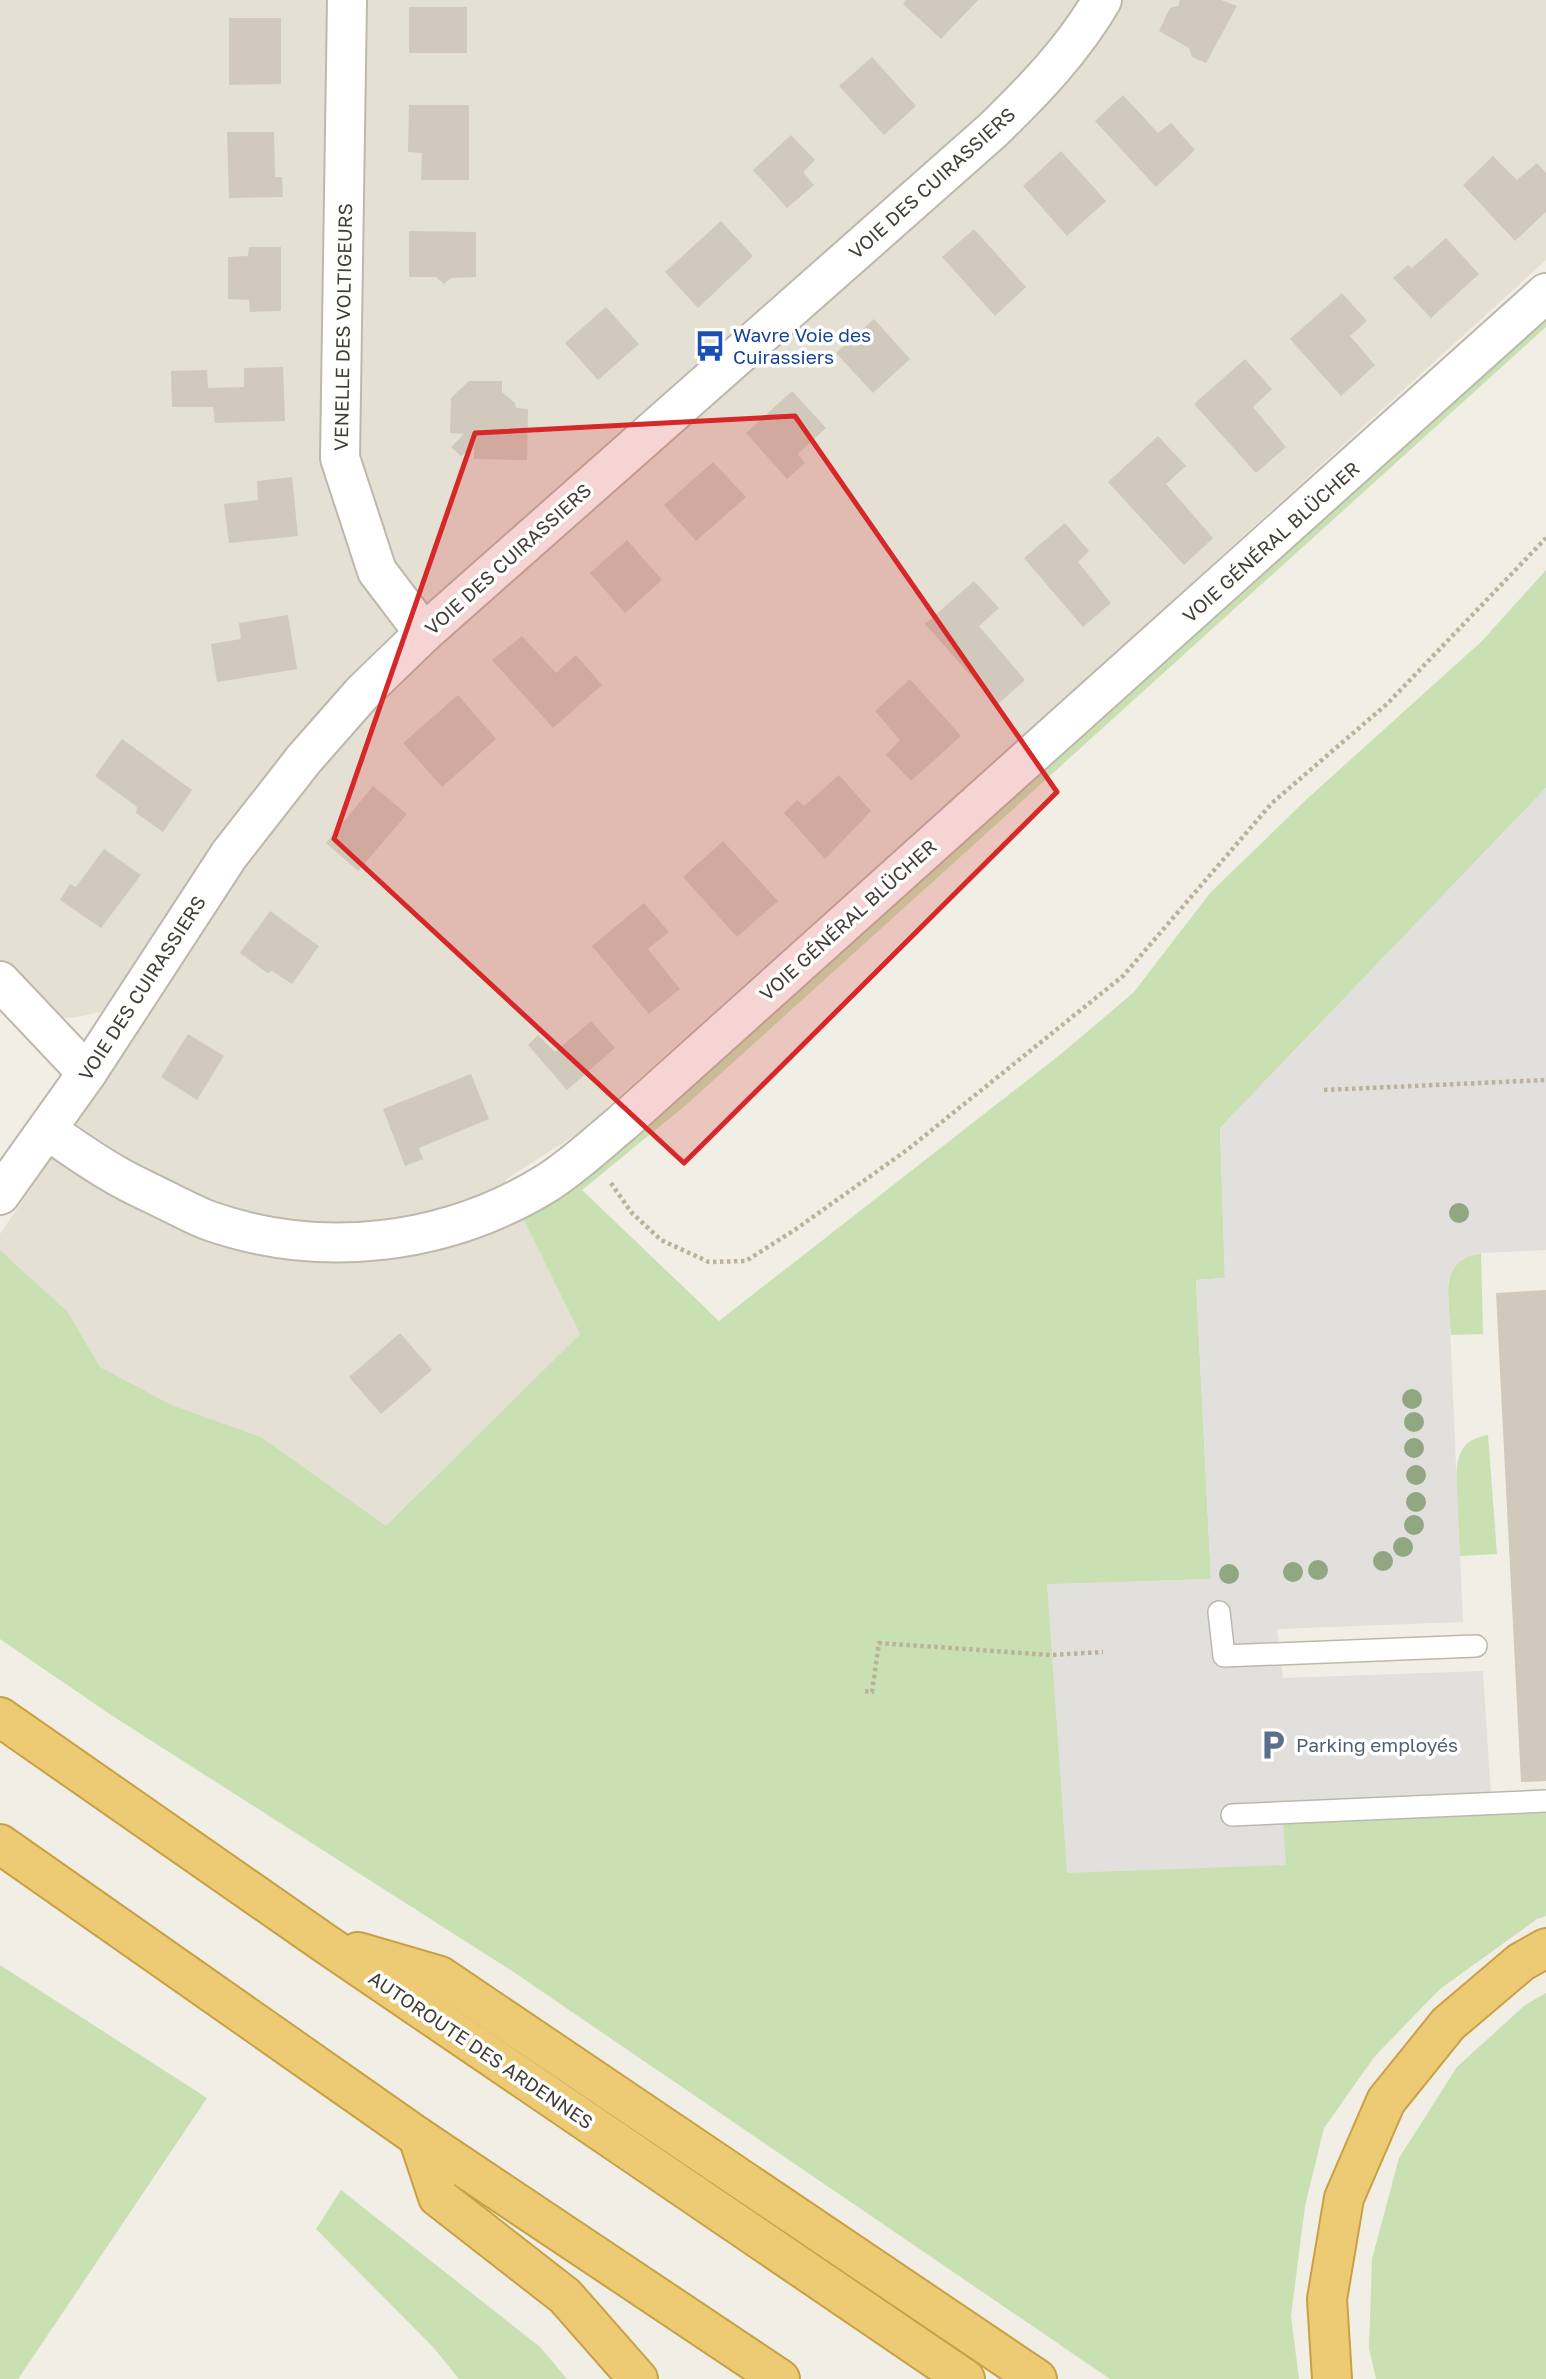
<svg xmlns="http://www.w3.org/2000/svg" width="1546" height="2379" font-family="'Golos Text',sans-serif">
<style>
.residential{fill:#e4e0d4}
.green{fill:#c9e0b2}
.parking{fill:#e2e0dd}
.building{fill:#d1cabc}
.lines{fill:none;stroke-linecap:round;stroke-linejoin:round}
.service-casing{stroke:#beb8ac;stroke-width:24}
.minor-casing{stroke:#beb8ac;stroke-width:42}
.motorway-casing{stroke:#caa045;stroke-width:42}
.path{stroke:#bbb29c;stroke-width:4.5;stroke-dasharray:3.5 3.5;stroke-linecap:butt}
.service{stroke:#fff;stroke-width:21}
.minor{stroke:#fff;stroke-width:38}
.motorway{stroke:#edcb74;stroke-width:38}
.tree{fill:#91a781}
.marked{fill:#d62828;fill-opacity:0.2;stroke:#d62828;stroke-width:5;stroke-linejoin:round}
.labels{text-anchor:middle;stroke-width:7;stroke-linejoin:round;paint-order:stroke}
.street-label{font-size:19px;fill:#423e36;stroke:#fff}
.transit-label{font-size:19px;fill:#164399;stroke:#fff;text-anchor:start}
.service-label{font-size:19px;fill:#4e5e75;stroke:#fff;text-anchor:start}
</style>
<rect width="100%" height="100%" fill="#f0eee5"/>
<polygon class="residential" points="0,0 1546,0 1546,260 1105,662 577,1134 505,1180 580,1334 386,1527 261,1437 172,1405 100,1367 68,1312 0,1250 0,1234 137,1031 102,1012 71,1018 43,1016 0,960"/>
<g class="green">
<polygon points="1546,311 1546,327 686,1105 582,1190 719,1321 1061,1054 1134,992 1210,893 1308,798 1482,641 1546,570 1546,788 1220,1128 1225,1278 1196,1280 1211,1579 1047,1585 1285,1865 1283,1822 1546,1810 1546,1916 1537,1919 1440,1989 1375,2056 1324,2128 1305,2206 1291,2316 1299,2379 1110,2379 515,1973 111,1715 0,1639 0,1250 68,1312 100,1367 172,1405 261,1437 386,1526 580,1334 522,1216"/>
<path d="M 1481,1253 L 1483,1334 L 1451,1335 C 1450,1312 1439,1271 1465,1258 C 1469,1255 1476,1255 1481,1253 Z"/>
<path d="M 1488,1435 L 1497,1554 L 1460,1556 C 1459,1533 1451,1470 1461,1452 C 1466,1441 1477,1437 1488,1435 Z"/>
<polygon points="0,1965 207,2098 18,2379 0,2379"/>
<polygon points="1546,1993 1546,2379 1376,2379 1369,2348 1372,2259 1399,2158 1457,2067 1525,2005"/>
<polygon points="341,2190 540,2347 567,2379 459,2379 433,2347 316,2229"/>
</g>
<polygon class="parking" points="1546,788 1546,1250 1481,1253 1463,1258 1452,1270 1448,1283 1463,1622 1277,1629 1283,1678 1483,1671 1492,1811 1283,1823 1286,1865 1067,1873 1047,1584 1211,1579 1196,1280 1225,1278 1220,1128"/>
<g class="building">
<polygon points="906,0 978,0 941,39 903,4"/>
<polygon points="1180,0 1221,0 1237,6 1206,63 1192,57 1189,48 1159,31 1170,8 1178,6"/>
<rect x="409" y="7" width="58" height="46"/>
<polygon points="229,18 281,18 281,84 229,85"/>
<polygon points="872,57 916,106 884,135 839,86"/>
<polygon points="1123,95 1158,133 1171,123 1195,150 1156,187 1095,121"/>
<polygon points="409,105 469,105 469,180 421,180 422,153 408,152"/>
<polygon points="227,132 274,132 275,177 282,177 283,197 229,198"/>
<polygon points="791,135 815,160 803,172 814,185 787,208 753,170"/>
<polygon points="1061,151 1106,201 1067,236 1023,186"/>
<polygon points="1493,156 1517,180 1537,163 1546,173 1546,212 1515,241 1463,185"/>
<polygon points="721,221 753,256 698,308 665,272"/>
<polygon points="974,229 1026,287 995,316 942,257"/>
<polygon points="409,231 476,232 476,277 451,278 444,284 436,277 409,277"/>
<polygon points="1446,238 1479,274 1431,318 1393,278 1408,265 1412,268"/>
<polygon points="249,247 281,247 281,311 250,312 249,300 228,299 228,257 248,256"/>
<polygon points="1342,293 1367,321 1350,336 1375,365 1341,396 1290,339"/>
<polygon points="606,307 639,344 598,380 565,343"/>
<polygon points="874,319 910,359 873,393 836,353"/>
<polygon points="1245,359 1272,389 1253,407 1286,447 1256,473 1194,404"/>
<polygon points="283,367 285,421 215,423 213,407 172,407 171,371 207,370 208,388 244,387 244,368"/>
<polygon points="469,381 502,381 502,392 515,403 516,408 528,409 527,460 474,459 474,447 461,456 451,447 464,434 450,433 451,398"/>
<polygon points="792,391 826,428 798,454 805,463 787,479 746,433"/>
<polygon points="1158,436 1186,466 1166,484 1213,538 1184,565 1108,482"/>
<polygon points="713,462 746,497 696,541 664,505"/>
<polygon points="292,477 298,536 229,543 224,504 258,500 257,481"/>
<polygon points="1065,523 1089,551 1078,562 1111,603 1083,627 1024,558"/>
<polygon points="627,540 662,580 625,613 590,573"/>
<polygon points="974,581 999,608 979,626 1025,680 997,705 925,624"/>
<polygon points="288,615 297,669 217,682 211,644 241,639 239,623"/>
<polygon points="522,636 556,673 576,655 602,685 553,728 492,660"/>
<polygon points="910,679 961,736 911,781 886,755 900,740 875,711"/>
<polygon points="458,695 496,739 442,787 403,743"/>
<polygon points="122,739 192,790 163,832 136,813 137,807 95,776"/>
<polygon points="839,775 871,811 825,859 784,813 797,800 804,806"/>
<polygon points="373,786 407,814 358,871 326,843"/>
<polygon points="723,841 778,901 737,937 683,877"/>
<polygon points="104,849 141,875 101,928 60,900 70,884 76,887"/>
<polygon points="644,903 669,932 648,949 680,989 649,1014 592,946"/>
<polygon points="270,911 319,946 292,984 272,971 267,973 240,953"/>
<polygon points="591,1021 615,1048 567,1090 528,1045 538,1035 555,1052"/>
<polygon points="188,1034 224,1056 197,1100 161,1077"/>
<polygon points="471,1074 489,1119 419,1148 423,1159 405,1166 383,1109"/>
<polygon points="1546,1290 1546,1781 1521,1782 1496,1293"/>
<polygon points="400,1333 432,1370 381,1414 349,1377"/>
</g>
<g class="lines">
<defs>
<g id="service">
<polyline points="1219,1612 1224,1656 1476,1646"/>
<polyline points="1232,1815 1546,1801"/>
</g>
<g id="minor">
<polyline points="347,0 340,458 377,571 424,633"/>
<polyline points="0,981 87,1073"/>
<path d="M 47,1130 C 69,1145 91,1161 114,1174 C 132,1185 152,1193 171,1203 C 184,1209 196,1216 210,1221 C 322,1260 446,1245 547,1183 C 574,1166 598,1143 622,1123 L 1546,293"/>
<path d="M 0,1195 L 87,1073 L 229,855 L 304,759 L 363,692 L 424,633 L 993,130 C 1034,90 1073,50 1102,0"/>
</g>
<g id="motorway">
<polyline points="0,1717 323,1942 965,2379"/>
<polyline points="0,1844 418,2137 780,2379"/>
<polyline points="358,1952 440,1976 1037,2379"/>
<polyline points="418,2137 438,2197 565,2296 638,2379"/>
<polyline points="1332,2379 1327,2299 1344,2198 1386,2101 1448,2024 1521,1962 1546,1948"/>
</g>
</defs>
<use href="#service" class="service-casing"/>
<use href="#minor" class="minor-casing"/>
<use href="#motorway" class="motorway-casing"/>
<g class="path">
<polyline points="1324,1090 1546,1080"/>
<polyline points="611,1183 631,1212 661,1240 709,1262 746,1261 796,1229 907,1150 1123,976 1272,803 1388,703 1546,538"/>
<polyline points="865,1691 872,1692 879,1643 1051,1655 1103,1652"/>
</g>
<use href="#service" class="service"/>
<use href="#minor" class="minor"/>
<use href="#motorway" class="motorway"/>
</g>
<g class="tree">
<circle cx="1459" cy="1213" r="10"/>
<circle cx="1412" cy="1399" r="10"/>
<circle cx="1414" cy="1422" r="10"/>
<circle cx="1414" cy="1448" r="10"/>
<circle cx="1416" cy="1475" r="10"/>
<circle cx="1416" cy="1502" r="10"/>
<circle cx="1414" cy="1525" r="10"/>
<circle cx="1403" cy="1547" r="10"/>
<circle cx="1383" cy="1561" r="10"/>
<circle cx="1318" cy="1570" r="10"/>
<circle cx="1293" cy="1572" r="10"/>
<circle cx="1229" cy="1574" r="10"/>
</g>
<path class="marked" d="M 795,416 L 1057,792 L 684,1163 L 334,839 L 475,433 Z"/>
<defs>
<symbol id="bus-bare" viewBox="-9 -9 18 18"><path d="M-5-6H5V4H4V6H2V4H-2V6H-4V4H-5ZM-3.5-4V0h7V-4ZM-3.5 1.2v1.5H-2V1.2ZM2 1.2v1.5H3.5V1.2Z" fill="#1a4fb4" stroke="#fff" stroke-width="2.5" paint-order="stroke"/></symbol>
<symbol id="parking-bare" viewBox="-9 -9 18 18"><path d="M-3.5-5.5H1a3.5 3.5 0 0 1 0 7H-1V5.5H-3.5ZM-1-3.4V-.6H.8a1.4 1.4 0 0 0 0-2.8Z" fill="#5c6f8a" stroke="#fff" stroke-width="2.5" paint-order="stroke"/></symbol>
</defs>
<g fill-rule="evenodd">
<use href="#bus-bare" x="688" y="324" width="44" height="44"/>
<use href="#parking-bare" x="1251" y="1723" width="44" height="44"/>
</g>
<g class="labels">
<g class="street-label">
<text transform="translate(932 183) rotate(-42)" y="7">VOIE DES CUIRASSIERS</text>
<text transform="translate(343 327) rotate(-89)" y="7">VENELLE DES VOLTIGEURS</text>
<text transform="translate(1271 542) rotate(-42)" y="7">VOIE GÉNÉRAL BLÜCHER</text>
<text transform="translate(508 559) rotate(-42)" y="7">VOIE DES CUIRASSIERS</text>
<text transform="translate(848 920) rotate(-42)" y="7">VOIE GÉNÉRAL BLÜCHER</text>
<text transform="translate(142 988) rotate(-57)" y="7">VOIE DES CUIRASSIERS</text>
<text transform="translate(481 2050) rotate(34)" y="7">AUTOROUTE DES ARDENNES</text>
</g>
<g class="transit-label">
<text x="733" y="342">Wavre Voie des<tspan x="733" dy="22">Cuirassiers</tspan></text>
</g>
<g class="service-label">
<text x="1296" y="1752">Parking employés</text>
</g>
</g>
</svg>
